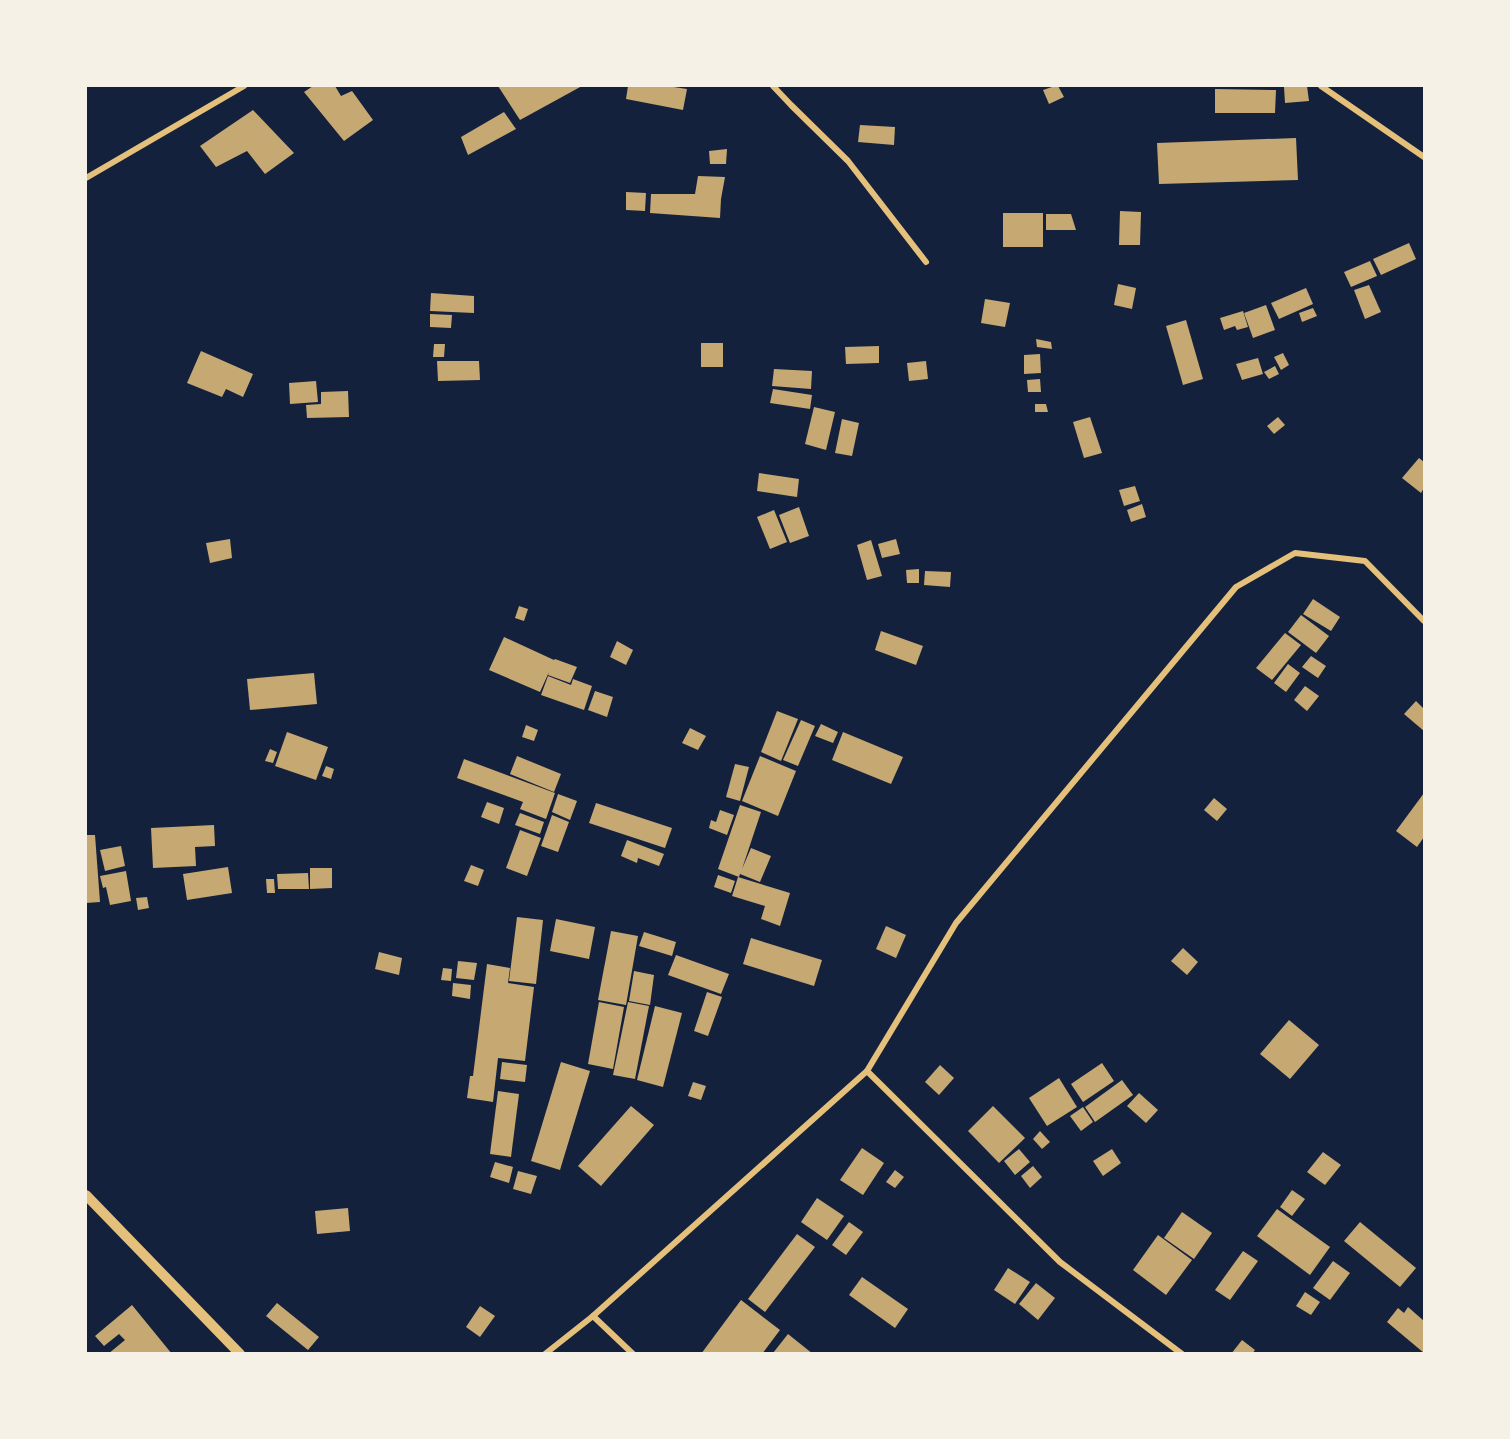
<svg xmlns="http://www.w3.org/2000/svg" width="1510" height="1439" font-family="Merriweather,serif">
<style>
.building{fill:#c6a872}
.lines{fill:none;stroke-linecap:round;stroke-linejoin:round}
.minor{stroke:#e5c07b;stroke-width:6}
.tertiary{stroke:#e5c07b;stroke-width:10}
</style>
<rect width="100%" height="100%" fill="#14213d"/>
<g class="building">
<polygon points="313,86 335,86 341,96 352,91 373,120 344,141 304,92"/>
<polygon points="498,86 582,86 520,120"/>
<polygon points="628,86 667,86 687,89 683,110 626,99"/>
<polygon points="1055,86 1058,86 1064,97 1049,104 1043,90"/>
<polygon points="1307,86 1309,101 1285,103 1284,87"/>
<polygon points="1215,89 1276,90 1275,113 1215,113"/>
<polygon points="253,110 294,153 265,174 247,151 216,167 200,146"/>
<polygon points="504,112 516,129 468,155 461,137"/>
<polygon points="860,125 895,127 894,145 858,142"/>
<polygon points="1296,138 1298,180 1159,184 1157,143"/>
<polygon points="727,149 726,164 710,164 709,151"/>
<polygon points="698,176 725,177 721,199 720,218 650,213 651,194 695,194"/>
<polygon points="626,192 646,193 645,211 626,210"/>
<polygon points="1120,211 1141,212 1140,245 1119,245"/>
<rect x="1003" y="213" width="40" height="34"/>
<polygon points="1046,214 1071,214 1076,230 1046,230"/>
<polygon points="1409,243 1416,259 1381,275 1373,259"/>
<polygon points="1370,261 1377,276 1351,287 1344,272"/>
<polygon points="1118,284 1136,288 1132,309 1114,305"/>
<polygon points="1369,285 1381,312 1365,319 1354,290"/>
<polygon points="1306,288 1313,304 1279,319 1271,303"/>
<polygon points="431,293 474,296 474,313 430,311"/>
<polygon points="985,299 1010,303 1005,327 981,323"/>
<polygon points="1266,305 1275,330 1253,338 1244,313"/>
<polygon points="1313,308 1317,316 1302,322 1299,313"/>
<polygon points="1243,311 1248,327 1237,330 1235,326 1224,330 1220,318"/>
<polygon points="430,314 452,315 451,328 430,327"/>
<polygon points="1186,320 1203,379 1183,385 1166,326"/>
<polygon points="1036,339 1051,342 1052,349 1037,347"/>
<rect x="701" y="343" width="22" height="24"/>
<polygon points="434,344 445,344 444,357 433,357"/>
<polygon points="879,346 879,363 846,364 845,347"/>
<polygon points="201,351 253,374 243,397 226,389 222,397 187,383"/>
<polygon points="1283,353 1289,365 1281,370 1274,357"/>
<polygon points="1040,354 1041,373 1024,374 1024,355"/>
<polygon points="1258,358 1263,374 1242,380 1236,364"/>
<polygon points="437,361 479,361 480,380 438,381"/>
<polygon points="926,361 928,379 909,381 907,363"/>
<polygon points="1275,366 1279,374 1269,379 1264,372"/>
<polygon points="774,369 812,371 811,389 772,386"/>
<polygon points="1040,379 1041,392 1028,392 1027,380"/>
<polygon points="316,381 318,402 290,404 289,383"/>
<polygon points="773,389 812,395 810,409 770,403"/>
<polygon points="348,391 349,417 307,418 306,405 321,404 321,392"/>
<polygon points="1035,404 1046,404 1048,412 1035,412"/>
<polygon points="814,407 835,412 826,450 805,444"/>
<polygon points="1090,417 1102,453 1084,458 1073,422"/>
<polygon points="1278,417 1285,425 1274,434 1267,426"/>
<polygon points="842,419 859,423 852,456 835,453"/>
<polygon points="1419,458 1424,462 1424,488 1421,493 1402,478"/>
<polygon points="759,473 799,479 797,497 757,491"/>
<polygon points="1135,486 1140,501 1124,506 1119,490"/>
<polygon points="1142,504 1146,517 1131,522 1127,510"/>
<polygon points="799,507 809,536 790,543 779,515"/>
<polygon points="774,510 787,542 770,549 757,517"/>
<polygon points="230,539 232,558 210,563 206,543"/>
<polygon points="896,539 900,554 882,558 878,544"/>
<polygon points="871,540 882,576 867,580 857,545"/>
<polygon points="919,569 919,583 907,583 906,570"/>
<polygon points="925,571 951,572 950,587 924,585"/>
<polygon points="1313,599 1340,617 1331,631 1303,614"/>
<polygon points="519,606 528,609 524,621 515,618"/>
<polygon points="1301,615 1329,636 1316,653 1288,632"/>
<polygon points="881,631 923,646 916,665 875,650"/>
<polygon points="1285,633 1301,645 1272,680 1256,668"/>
<polygon points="504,637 554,660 555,659 577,667 570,683 548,675 549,672 540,692 489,670"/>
<polygon points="617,641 633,650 626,665 610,657"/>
<polygon points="1311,656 1326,666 1318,678 1302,667"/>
<polygon points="1288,664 1300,673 1286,692 1274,683"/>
<polygon points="314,673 317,704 250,710 247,679"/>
<polygon points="548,676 571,685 573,679 592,686 584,710 541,695"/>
<polygon points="1305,686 1319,696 1307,711 1294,700"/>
<polygon points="595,691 613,697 607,717 588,710"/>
<polygon points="1416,701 1424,709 1424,731 1404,714"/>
<polygon points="777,711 798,719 781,761 761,752"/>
<polygon points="801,720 815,726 798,766 783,760"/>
<polygon points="821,724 838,732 833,743 815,736"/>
<polygon points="526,725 538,730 534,741 522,737"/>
<polygon points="690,728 706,736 698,750 682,743"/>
<polygon points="287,732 328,747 316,780 275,766"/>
<polygon points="843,732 903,757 891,784 832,760"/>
<polygon points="270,749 277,752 273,763 265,761"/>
<polygon points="517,756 561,774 554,792 510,774"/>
<polygon points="760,756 796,771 778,816 742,801"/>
<polygon points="464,759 555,793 546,819 520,809 523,802 457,778"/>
<polygon points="735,764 749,767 740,801 726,797"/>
<polygon points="326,766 334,769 331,779 322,776"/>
<polygon points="1424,793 1424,837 1417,847 1396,831"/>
<polygon points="558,794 577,801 570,820 552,812"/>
<polygon points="1214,798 1227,809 1217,821 1204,810"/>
<polygon points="487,802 504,808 499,824 481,817"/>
<polygon points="596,803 672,828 665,848 589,823"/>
<polygon points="740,805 761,812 742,869 751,848 771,856 760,882 740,874 739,877 718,869"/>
<polygon points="720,810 734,815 727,835 709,828 711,820 716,822"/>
<polygon points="520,813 544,822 540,834 515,825"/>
<polygon points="552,815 569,822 558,852 541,846"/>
<polygon points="214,825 215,846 195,847 196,866 153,868 151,828"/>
<polygon points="520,830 541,838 527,876 506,868"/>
<polygon points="86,835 95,835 100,902 86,903"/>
<polygon points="627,840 664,854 659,866 638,858 637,863 621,856"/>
<polygon points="121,846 125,866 105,871 100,850"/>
<polygon points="471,865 484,870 478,886 464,881"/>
<polygon points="228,867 232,893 187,900 183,874"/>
<polygon points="310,868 332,868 332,888 310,889"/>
<polygon points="126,871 131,901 110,905 106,887 103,888 100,876"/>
<polygon points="308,873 309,889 278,889 277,874"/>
<polygon points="718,875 735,881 731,893 714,887"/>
<polygon points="738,877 790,893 780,926 761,919 765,906 732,896"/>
<polygon points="266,879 274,879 275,893 267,893"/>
<polygon points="147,897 149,908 138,910 136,898"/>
<polygon points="517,917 543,920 536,984 509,981"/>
<polygon points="556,919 595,927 589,959 550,951"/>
<polygon points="886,926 906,935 896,958 876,949"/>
<polygon points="611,931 638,936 626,1005 598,1000"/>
<polygon points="644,932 676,942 672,956 639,946"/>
<polygon points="751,938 822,960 814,986 743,964"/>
<polygon points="1183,948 1198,962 1187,975 1171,961"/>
<polygon points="379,952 402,958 399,975 375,969"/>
<polygon points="676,955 729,974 721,994 668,975"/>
<polygon points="458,961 477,963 474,980 456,978"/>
<polygon points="487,964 510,968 508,983 534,987 525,1061 498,1058 493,1102 467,1098 470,1076 473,1076"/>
<polygon points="443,968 452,969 451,981 441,980"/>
<polygon points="634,971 654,975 650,1005 629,1001"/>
<polygon points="453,983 471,985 470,999 452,996"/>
<polygon points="707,992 722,997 708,1036 694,1031"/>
<polygon points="599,1002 624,1007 613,1069 588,1064"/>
<polygon points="628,1002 649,1006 635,1079 613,1075"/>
<polygon points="655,1006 682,1013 663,1087 637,1080"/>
<polygon points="1289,1020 1319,1045 1290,1079 1260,1054"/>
<polygon points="502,1062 527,1065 525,1082 500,1079"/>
<polygon points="561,1062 590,1071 560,1170 531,1161"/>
<polygon points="1102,1063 1114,1081 1083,1102 1071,1084"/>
<polygon points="940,1065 954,1078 939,1095 925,1082"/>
<polygon points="1059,1078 1077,1107 1047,1126 1029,1098"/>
<polygon points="1122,1080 1133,1095 1095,1122 1085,1107"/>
<polygon points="693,1082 706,1086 701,1100 688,1096"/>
<polygon points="498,1091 519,1094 511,1157 490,1154"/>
<polygon points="1139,1093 1158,1110 1146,1123 1127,1106"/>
<polygon points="631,1106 654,1125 601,1186 578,1166"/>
<polygon points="993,1106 1025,1138 999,1163 968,1131"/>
<polygon points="1083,1107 1093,1122 1081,1131 1070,1116"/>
<polygon points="1040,1131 1050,1142 1042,1149 1033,1139"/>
<polygon points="862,1148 884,1163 863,1195 840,1180"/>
<polygon points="1019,1149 1030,1162 1015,1175 1004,1161"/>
<polygon points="1112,1149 1121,1163 1103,1176 1093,1161"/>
<polygon points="1323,1152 1341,1165 1325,1185 1307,1172"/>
<polygon points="495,1162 513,1167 509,1183 490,1177"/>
<polygon points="1033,1166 1042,1177 1030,1188 1021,1176"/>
<polygon points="895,1170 904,1177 895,1188 886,1182"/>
<polygon points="518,1171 537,1176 531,1194 513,1189"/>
<polygon points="1292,1190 1305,1199 1292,1216 1280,1207"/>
<polygon points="817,1198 844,1216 827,1240 801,1222"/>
<polygon points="348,1208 350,1231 317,1234 315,1211"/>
<polygon points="1277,1209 1330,1247 1310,1275 1257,1236"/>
<polygon points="1182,1212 1212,1233 1194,1259 1164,1238"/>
<polygon points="849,1222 863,1232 846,1255 832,1245"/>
<polygon points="1360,1222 1416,1268 1400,1287 1344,1241"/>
<polygon points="797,1234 815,1247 765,1312 748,1299"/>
<polygon points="1158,1235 1192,1260 1166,1295 1133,1270"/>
<polygon points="1243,1251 1258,1261 1230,1300 1215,1290"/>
<polygon points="1333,1261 1350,1273 1330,1300 1313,1288"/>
<polygon points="1008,1268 1030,1282 1015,1304 994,1290"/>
<polygon points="862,1277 908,1309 895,1328 849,1295"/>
<polygon points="1036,1283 1055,1298 1038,1320 1019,1304"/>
<polygon points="1305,1292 1320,1302 1311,1315 1296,1306"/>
<polygon points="741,1300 780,1330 762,1354 701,1354"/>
<polygon points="277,1303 319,1337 308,1350 266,1316"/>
<polygon points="132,1305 172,1354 108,1354 125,1340 119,1334 104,1346 95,1336"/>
<polygon points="480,1306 495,1316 480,1337 466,1327"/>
<polygon points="1408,1307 1424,1321 1424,1353 1387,1322 1398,1308 1404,1313"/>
<polygon points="788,1334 813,1354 774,1354 773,1353"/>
<polygon points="1242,1340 1255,1350 1252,1354 1231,1354"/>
</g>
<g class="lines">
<g class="minor">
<polyline points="773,86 791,105 848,161 926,262"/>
<polyline points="1321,86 1424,157"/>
<polyline points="86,178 244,86"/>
<polyline points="867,1071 1060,1262 1182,1354"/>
<polyline points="593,1316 633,1354"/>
<polyline points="545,1354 593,1316 867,1071 956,923 1236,587 1295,553 1365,561 1424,621"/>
</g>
<polyline class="tertiary" points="86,1195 240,1354"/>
</g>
<rect width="1510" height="1439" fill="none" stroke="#f6f1e7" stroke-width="174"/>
</svg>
